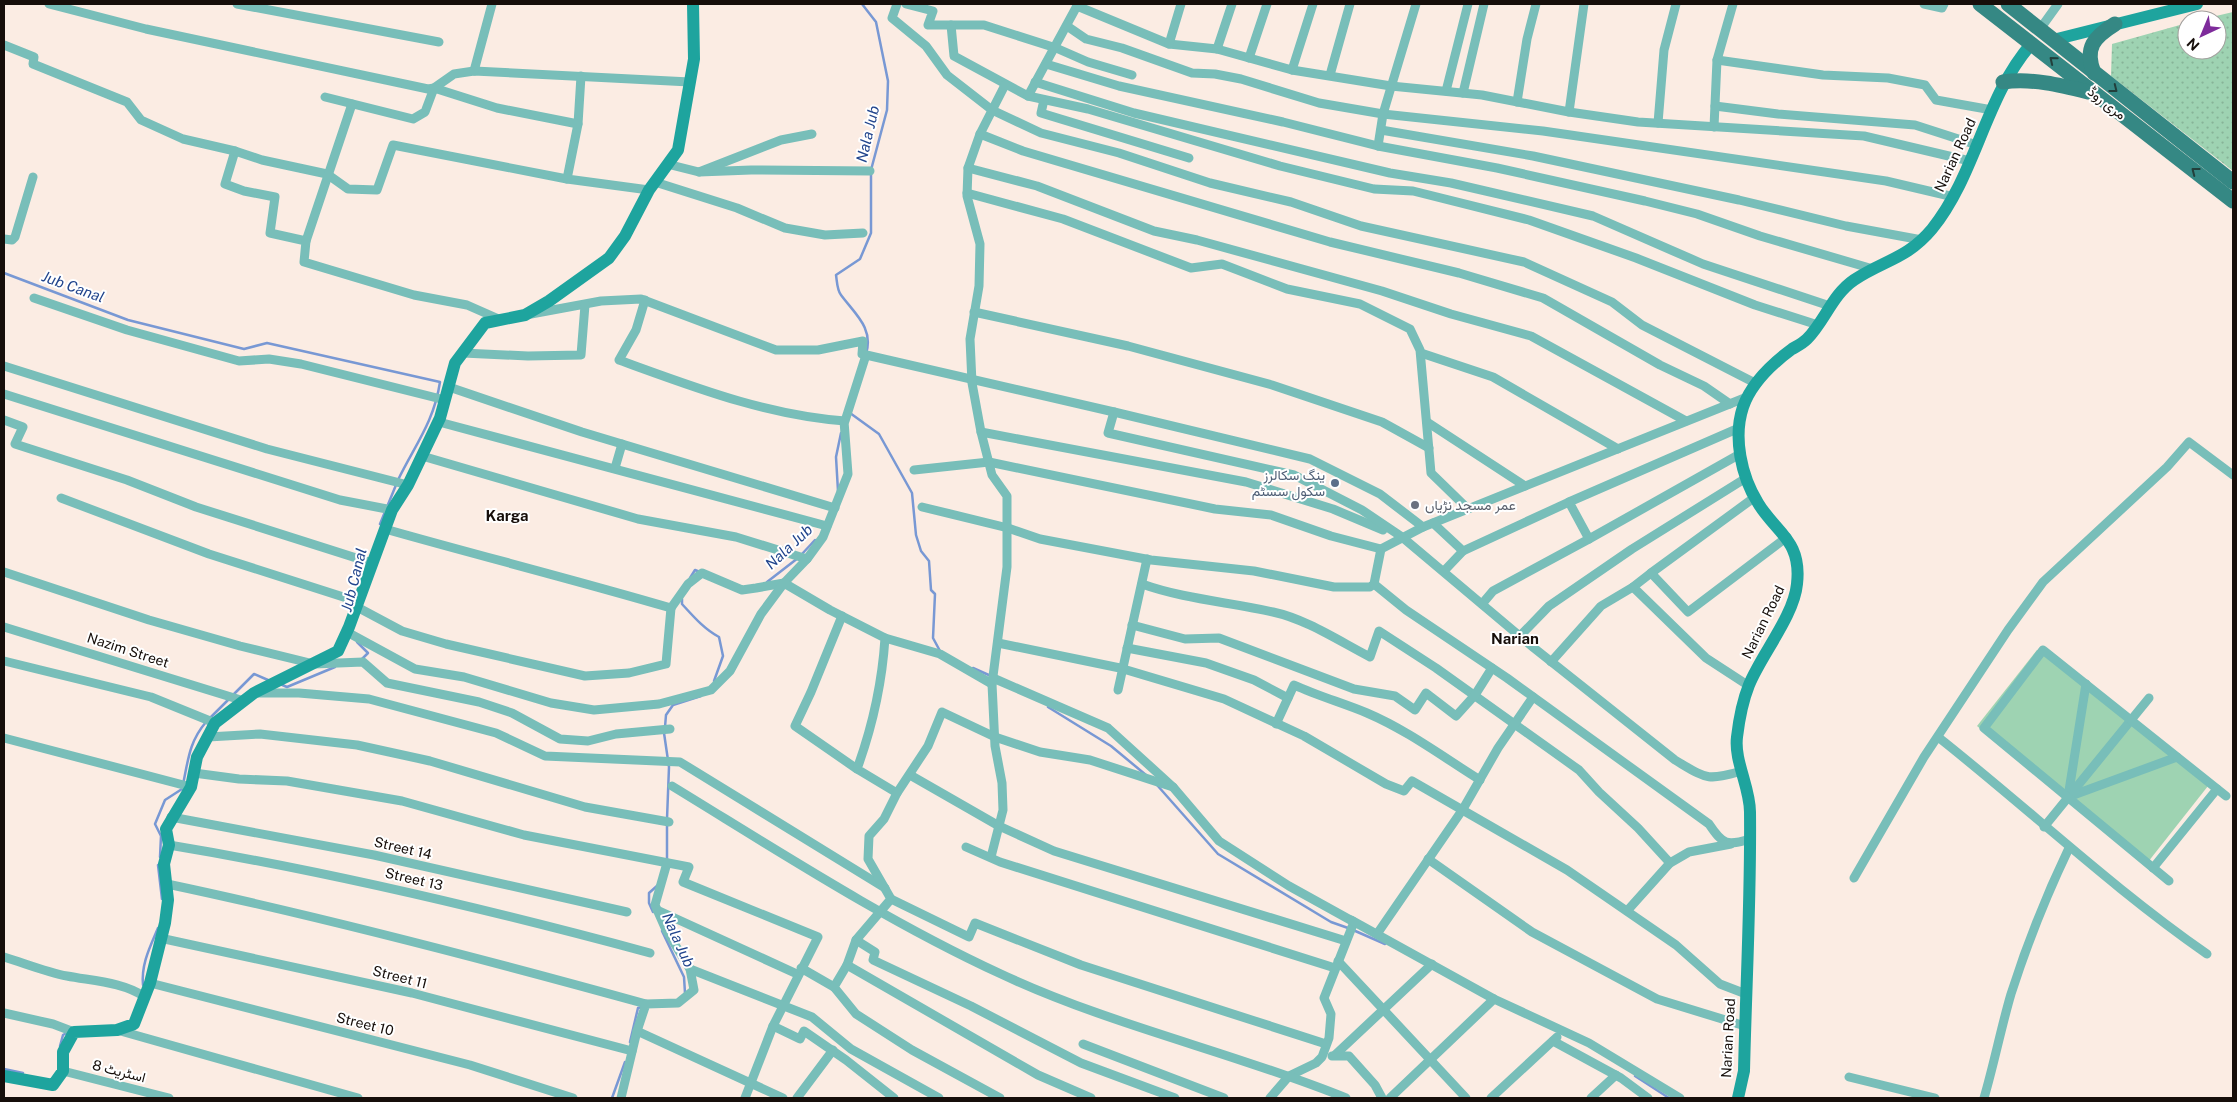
<svg xmlns="http://www.w3.org/2000/svg" width="2237" height="1102" font-family="'Public Sans',Vazirmatn,sans-serif">
<style>
.grass{fill:url(#grass-dots)}
.pitch{fill:#9ed3b2}
.lines{fill:none;stroke-linecap:round;stroke-linejoin:round}
.stream{stroke:#7898d4;stroke-width:2.5}
.street{stroke:#78beb9;stroke-width:9}
.secondary{stroke:#1ea49e;stroke-width:12}
.primary{stroke:#358884;stroke-width:15}
.oneway{stroke:#223f3b}
.service-dot{fill:#5c6f8a;stroke:#fff;stroke-width:2}
.worship-dot{fill:#6b7280;stroke:#fff;stroke-width:2}
.labels{text-anchor:middle;stroke-width:4;stroke-linejoin:round;paint-order:stroke}
.street-label{font-size:14px;fill:#160e0a;stroke:#fff}
.service-label{font-size:14px;fill:#4e5e75;stroke:#fff;text-anchor:end}
.worship-label{font-size:14px;fill:#5b616d;stroke:#fff;text-anchor:start}
.water-label{font-size:15px;font-style:italic;fill:#22458d;stroke:#fff}
.neighbourhood-label{font-size:15px;font-weight:bold;fill:#160e0a;stroke:#fff}
</style>
<defs>
<pattern id="grass-dots" width="8" height="8" patternUnits="userSpaceOnUse" patternTransform="scale(1.25)"><rect width="8" height="8" fill="#9ed3b2"/><path d="M2 2h.1M6 6h.1" fill="none" stroke="#87b498" stroke-width="1.8" stroke-linecap="round"/></pattern>
</defs>
<rect width="100%" height="100%" fill="#fbece3"/>
<polygon class="grass" points="2233,12 2233,171 2111,76 2112,44 2187,23 2187,50 2217,50 2217,20 2199,20"/>
<polygon class="pitch" points="2037,650 2208,786 2148,862 1977,726"/>
<g class="lines">
<g class="stream">
<path d="M 862,4 L 876,22 L 888,81 L 887,110 L 871,170 L 871,233 L 860,259 L 836,275 C 837,281 837,290 841,295 C 855,314 874,328 866,354"/>
<path d="M 4,273 L 128,320 L 244,349 L 267,343 L 440,382 C 434,422 415,445 398,480"/>
<polyline points="850,413 879,434 912,493 916,535 921,551 929,561 931,590 935,594 933,638 940,651"/>
<polyline points="838,491 836,457 841,433"/>
<polyline points="380,524 396,485"/>
<polyline points="802,554 815,540"/>
<polyline points="690,578 695,570 700,572"/>
<polyline points="767,582 798,558"/>
<path d="M 682,599 L 682,604 C 693,616 704,629 719,637 L 723,656 L 714,681"/>
<polyline points="357,642 368,653 362,659"/>
<polyline points="973,668 991,676"/>
<polyline points="280,684 287,687 335,667"/>
<polyline points="233,695 254,674 268,680"/>
<polyline points="1048,707 1111,746 1146,775"/>
<polyline points="210,718 229,699"/>
<polyline points="665,727 666,715 673,705 701,696"/>
<polyline points="664,733 669,767 667,819"/>
<polyline points="1157,785 1218,854 1331,922 1348,928"/>
<path d="M 160,857 L 161,836 L 155,824 L 165,800 L 182,789 C 188,763 188,743 206,722"/>
<polyline points="667,862 667,825"/>
<polyline points="158,865 162,899"/>
<polyline points="653,912 649,903 649,893 658,885"/>
<polyline points="1353,930 1385,944"/>
<polyline points="662,931 684,977 685,993"/>
<path d="M 143,985 C 141,964 150,947 158,928"/>
<polyline points="630,1042 638,1008 642,1007"/>
<polyline points="60,1046 63,1035 68,1032"/>
<polyline points="4,1069 23,1073"/>
<polyline points="1635,1076 1669,1098"/>
<polyline points="612,1098 625,1062"/>
</g>
<g class="street">
<polyline points="49,4 146,29 428,89 434,88 454,74 474,71 690,82"/>
<polyline points="237,4 439,42"/>
<polyline points="897,4 892,18 926,46 947,75 992,110 1041,133 1119,153 1210,183 1291,202 1361,226 1524,262 1612,302 1642,325 1757,384"/>
<polyline points="906,4 933,11 928,25 984,25 1056,48 1088,62 1132,75"/>
<polyline points="1924,4 1942,8 1944,4"/>
<polyline points="1077,6 1169,44 1217,49 1292,70 1391,86 1482,95 1569,112 1638,122 1864,136 1970,161"/>
<polyline points="951,25 954,56 1028,96 1088,109 1280,166 1374,189 1413,191 1529,220 1636,258 1755,305 1818,325"/>
<polyline points="1067,26 1086,39 1122,48 1192,73 1215,74 1241,79 1319,103 1383,114 1543,131 1886,181 1954,197"/>
<polyline points="2040,29 2058,4"/>
<polyline points="1169,44 1181,4"/>
<polyline points="4,45 34,57 33,64 127,102 141,120 183,139 235,151 225,184 244,191 275,197 270,233 306,241 304,262 414,295 467,305 501,320"/>
<polyline points="1217,49 1232,4"/>
<polyline points="1249,58 1267,4"/>
<polyline points="1717,60 1823,75 1888,78 1925,85 1936,100 1992,110"/>
<polyline points="1046,64 1119,86 1283,122 1378,146 1497,168 1645,201 1697,214 1760,236 1873,269"/>
<polyline points="1292,70 1313,4"/>
<polyline points="474,71 492,4"/>
<polyline points="1330,75 1350,4"/>
<polyline points="581,76 578,124 567,179 649,190"/>
<polyline points="1035,82 1134,113 1390,173 1451,183 1593,216 1703,264 1830,306"/>
<polyline points="1446,91 1468,4"/>
<polyline points="1463,93 1484,4"/>
<polyline points="1028,96 1078,4"/>
<polyline points="325,97 413,119 425,112 434,88 497,108 578,124"/>
<polyline points="1044,100 1041,113 1189,158"/>
<polyline points="1517,102 1527,39 1536,4"/>
<polyline points="1715,106 1778,114 1915,125 1977,145"/>
<polyline points="1569,112 1584,4"/>
<polyline points="1658,123 1664,50 1676,4"/>
<polyline points="1714,127 1717,60 1733,4"/>
<polyline points="1381,130 1533,156 1739,200 1846,226 1922,240"/>
<polyline points="980,134 1023,151 1330,242 1459,273 1543,298 1660,365 1704,386 1730,404"/>
<polyline points="1378,146 1383,114 1416,4"/>
<polyline points="235,151 262,160 327,174 348,189 377,190 393,145 567,179"/>
<polyline points="667,164 699,172 781,140 812,134"/>
<polyline points="968,168 1037,186 1154,231 1197,240 1382,291 1451,314 1531,336 1686,421"/>
<polyline points="699,172 751,170 870,171"/>
<polyline points="655,182 737,208 785,228 825,235 863,233"/>
<polyline points="967,193 1063,219 1191,268 1222,264 1287,289 1360,304 1410,329 1420,350 1431,473 1468,509"/>
<polyline points="4,239 12,240 15,237 33,177"/>
<polyline points="306,241 352,104"/>
<polyline points="34,298 127,330 239,361 269,359 301,364 445,400"/>
<path d="M 645,300 L 636,330 L 619,360 C 694,387 765,415 845,421 L 866,355"/>
<polyline points="974,312 1128,346 1272,385 1382,422 1429,448"/>
<polyline points="531,314 601,301 641,299 776,350 818,350 863,341 862,354 1114,412"/>
<polyline points="463,353 528,356 581,355 585,305"/>
<polyline points="1421,353 1493,377 1618,449"/>
<polyline points="4,366 267,449 408,485"/>
<polyline points="449,387 582,432 835,508"/>
<polyline points="4,394 340,500 392,510"/>
<polyline points="4,420 23,427 15,444 127,480 196,507 372,563"/>
<polyline points="439,422 827,526"/>
<polyline points="1427,422 1525,486"/>
<polyline points="1739,428 1569,502 1589,539 1740,454"/>
<polyline points="981,432 1246,482 1333,509 1383,530"/>
<polyline points="422,456 638,519 736,537 807,559"/>
<polyline points="615,468 622,444"/>
<polyline points="914,470 989,462 1215,509 1271,515 1331,536 1381,549"/>
<polyline points="1755,497 1651,573 1688,612 1787,537"/>
<polyline points="61,498 209,554 359,602"/>
<polyline points="922,507 1008,528 1040,539 1151,560 1254,571 1334,587 1370,587 1374,584 1381,549 1423,527 1747,397"/>
<polyline points="1433,523 1463,551 1569,502"/>
<path d="M 1423,527 L 1380,494 L 1310,459 L 1114,412 L 1108,433 L 1294,475 L 1362,510 L 1402,537 L 1534,648 L 1675,760 C 1707,779 1706,781 1742,771"/>
<path d="M 385,529 C 480,556 576,580 671,608 L 688,584 L 702,573 L 742,590 L 756,588 L 784,583 L 807,559 L 823,537 L 848,474 L 844,421"/>
<polyline points="1444,571 1463,551"/>
<polyline points="4,572 149,620 240,646 314,664 363,662 387,683 479,702 512,713 560,739 588,741 616,734 670,729"/>
<polyline points="1651,573 1633,587 1706,658 1749,686"/>
<path d="M 1142,584 C 1184,599 1229,602 1273,612 C 1306,619 1339,641 1370,657 L 1379,631 L 1436,668 L 1579,770 L 1599,792 L 1638,828 L 1670,863"/>
<path d="M 1374,584 L 1406,610 L 1507,678 L 1709,824 C 1723,845 1727,846 1750,839"/>
<polyline points="1482,604 1493,591 1589,539"/>
<polyline points="357,607 402,631 446,644 585,676 629,673 666,664 671,608"/>
<polyline points="842,616 811,692 795,726 857,769"/>
<polyline points="1132,625 1185,639 1219,638 1354,689 1395,696 1415,710 1426,693 1456,716 1475,695 1492,668"/>
<polyline points="4,627 244,701"/>
<path d="M 347,632 L 415,669 L 464,677 L 551,703 L 594,710 L 659,704 L 711,690 L 730,671 L 761,614 L 784,583 L 830,610 L 885,638 C 882,685 873,725 857,769 L 897,793"/>
<polyline points="1520,636 1549,606 1632,549 1746,478"/>
<polyline points="885,638 940,654 992,684"/>
<polyline points="998,643 1120,668 1224,699 1304,736 1386,784 1404,791 1412,781 1567,870 1676,945 1720,984 1746,994"/>
<polyline points="1127,648 1206,663 1254,680 1288,698"/>
<polyline points="4,661 151,697 215,723"/>
<polyline points="1551,662 1601,606 1633,587"/>
<polyline points="993,678 1108,728 1173,787 1219,841 1289,886 1354,922 1324,998 1331,1014 1329,1038 1322,1057 1316,1063 1289,1076 1270,1098"/>
<polyline points="1118,690 1147,559"/>
<polyline points="257,693 299,693 369,699 496,733 545,756 680,762 885,888"/>
<path d="M 1276,724 L 1294,685 C 1318,696 1343,703 1367,713 C 1407,730 1443,757 1480,780"/>
<polyline points="208,737 260,734 357,745 430,761 585,807 669,822"/>
<path d="M 1938,737 C 2029,809 2112,888 2207,954"/>
<polyline points="4,738 191,787"/>
<polyline points="194,773 239,779 287,781 402,801 524,835 689,867 683,882 818,937 773,1026 745,1098"/>
<polyline points="910,775 999,826 1054,851 1346,941"/>
<path d="M 672,786 C 780,852 886,921 1001,974 C 1112,1026 1233,1052 1346,1098"/>
<polyline points="2068,797 2177,757"/>
<polyline points="2068,797 2086,684"/>
<polyline points="171,817 374,855 627,912"/>
<polyline points="2044,827 2149,698"/>
<path d="M 169,845 C 332,872 491,910 650,953"/>
<polyline points="966,847 1000,862 1335,968"/>
<polyline points="991,857 1003,810 1002,783 995,746 992,684 1007,567 1007,496 992,475 981,432 972,383 970,339 979,286 980,244 967,196 968,168 980,134 1005,85"/>
<polyline points="1428,859 1532,932 1657,999 1745,1026"/>
<polyline points="2153,868 2217,789"/>
<polyline points="1854,878 1924,757 2008,630 2043,582 2167,467 2189,442 2233,475"/>
<polyline points="2169,881 1984,728 2043,650 2226,796"/>
<path d="M 167,884 C 328,918 487,960 646,1004"/>
<polyline points="891,899 969,937 975,923 1081,965 1326,1044"/>
<polyline points="657,910 797,974"/>
<polyline points="1627,911 1670,863 1689,852 1731,844"/>
<polyline points="1351,920 1494,999 1589,1043 1680,1098"/>
<polyline points="1377,934 1463,809 1498,748 1533,697"/>
<polyline points="160,938 412,993 632,1051"/>
<polyline points="856,940 875,952 873,960 971,1006 1081,1063 1175,1098"/>
<path d="M 4,957 C 24,963 46,972 67,976 C 93,981 123,982 145,997"/>
<polyline points="1338,961 1466,1098"/>
<polyline points="847,965 1038,1075 1091,1098"/>
<polyline points="801,968 834,987"/>
<polyline points="690,969 812,1017 851,1049 939,1098"/>
<polyline points="150,983 470,1065 573,1098"/>
<polyline points="4,1013 53,1024 74,1032"/>
<polyline points="773,1026 800,1039 804,1031 846,1060 894,1098"/>
<polyline points="117,1030 358,1098"/>
<polyline points="637,1031 783,1098"/>
<polyline points="1553,1041 1621,1078 1648,1098"/>
<polyline points="1083,1044 1224,1098"/>
<polyline points="1335,1055 1432,964"/>
<polyline points="1332,1056 1349,1056 1375,1085 1382,1098"/>
<polyline points="63,1071 169,1098"/>
<polyline points="1849,1077 1935,1098"/>
<polyline points="621,1098 637,1031 646,1004 678,1003 694,990 690,969 666,930 655,905 667,863"/>
<polyline points="797,1098 833,1050"/>
<polyline points="1000,1098 912,1050 856,1014 834,987 847,965 856,940 891,899 868,859 869,836 884,819 897,793 928,746 942,712 995,737 1040,752 1090,760 1173,787"/>
<polyline points="1390,1098 1494,999"/>
<polyline points="1491,1098 1557,1037"/>
<polyline points="1591,1098 1616,1075"/>
<path d="M 1984,1098 C 1994,1064 2001,1028 2011,994 C 2027,944 2046,896 2069,848"/>
</g>
<g class="secondary">
<polyline points="2053,40 2197,4"/>
<polyline points="4,1076 53,1085 63,1071 63,1052 74,1032 117,1030 134,1024 150,983 165,923 168,900 164,864 169,845 166,829 191,787 197,757 215,723 254,693 338,651 349,627 392,510 408,485 440,418 455,363 485,323 525,315 549,301 609,258 625,236 649,190 678,150 694,59 693,4"/>
<path d="M 1738,1098 L 1744,1071 C 1746,984 1751,898 1750,812 C 1750,787 1734,761 1737,737 C 1739,720 1743,700 1749,685 C 1761,655 1794,616 1797,584 C 1802,540 1776,533 1758,503 C 1741,476 1733,437 1743,407 C 1751,384 1773,363 1792,349 C 1797,346 1802,344 1807,339 C 1825,321 1832,295 1854,280 C 1884,260 1907,259 1932,229 C 1977,173 1984,98 2032,43"/>
</g>
<g class="primary">
<polyline points="1980,4 2233,201"/>
<polyline points="2008,4 2233,182"/>
<path d="M 2094,73 C 2084,48 2094,37 2115,24"/>
<path d="M 2003,82 C 2032,78 2060,85 2088,92"/>
</g>
</g>
<defs><path id="oneway-chevron" d="M-2-3.5L2.5 0L-2 3.5" fill="none" stroke-width="1.6" stroke-linecap="round" stroke-linejoin="round" transform="scale(1.25)"/></defs>
<g class="oneway">
<use href="#oneway-chevron" transform="translate(2053 60) rotate(-141)"/>
<use href="#oneway-chevron" transform="translate(2114 89) rotate(38)"/>
<use href="#oneway-chevron" transform="translate(2195 171) rotate(-142)"/>
</g>
<circle class="service-dot" cx="1335" cy="483" r="5"/>
<circle class="worship-dot" cx="1415" cy="505" r="5"/>
<g class="labels">
<g class="street-label">
<text transform="translate(2107 103) rotate(38)" y="5">مری روڈ</text>
<text transform="translate(1955 155) rotate(-65)" y="5">Narian Road</text>
<text transform="translate(1763 622) rotate(-64)" y="5">Narian Road</text>
<text transform="translate(128 650) rotate(18)" y="5">Nazim Street</text>
<text transform="translate(403 848) rotate(13)" y="5">Street 14</text>
<text transform="translate(414 879) rotate(13)" y="5">Street 13</text>
<text transform="translate(400 977) rotate(14)" y="5">Street 11</text>
<text transform="translate(365 1024) rotate(14)" y="5">Street 10</text>
<text transform="translate(1728 1038) rotate(-87)" y="5">Narian Road</text>
<text transform="translate(119 1071) rotate(14)" y="5">اسٹریٹ 8</text>
</g>
<g class="service-label">
<text x="1325" y="480">ینگ سکالرز<tspan x="1325" dy="16">سکول سسٹم</tspan></text>
</g>
<g class="worship-label">
<text x="1425" y="510">عمر مسجد نڑیاں</text>
</g>
<g class="water-label">
<text transform="translate(868 134) rotate(-77)" y="5">Nala Jub</text>
<text transform="translate(73 287) rotate(20)" y="5">Jub Canal</text>
<text transform="translate(789 547) rotate(-43)" y="5">Nala Jub</text>
<text transform="translate(354 580) rotate(-76)" y="5">Jub Canal</text>
<text transform="translate(678 940) rotate(66)" y="5">Nala Jub</text>
</g>
<g class="neighbourhood-label">
<text x="507" y="521">Karga</text>
<text x="1515" y="644">Narian</text>
</g>
</g>
<rect width="2237" height="1102" fill="none" stroke="#160e0a" stroke-width="10"/>
<g transform="translate(2202 35) rotate(224)"><circle r="24" fill="#ffffff" stroke="#a29f9d"/>
<path d="M0-4L9 19L0 12L-9 19Z" fill="#7e2b9b"/>
<text y="-8" font-size="14" font-weight="bold" text-anchor="middle" fill="#160e0a">N</text>
</g>
</svg>
